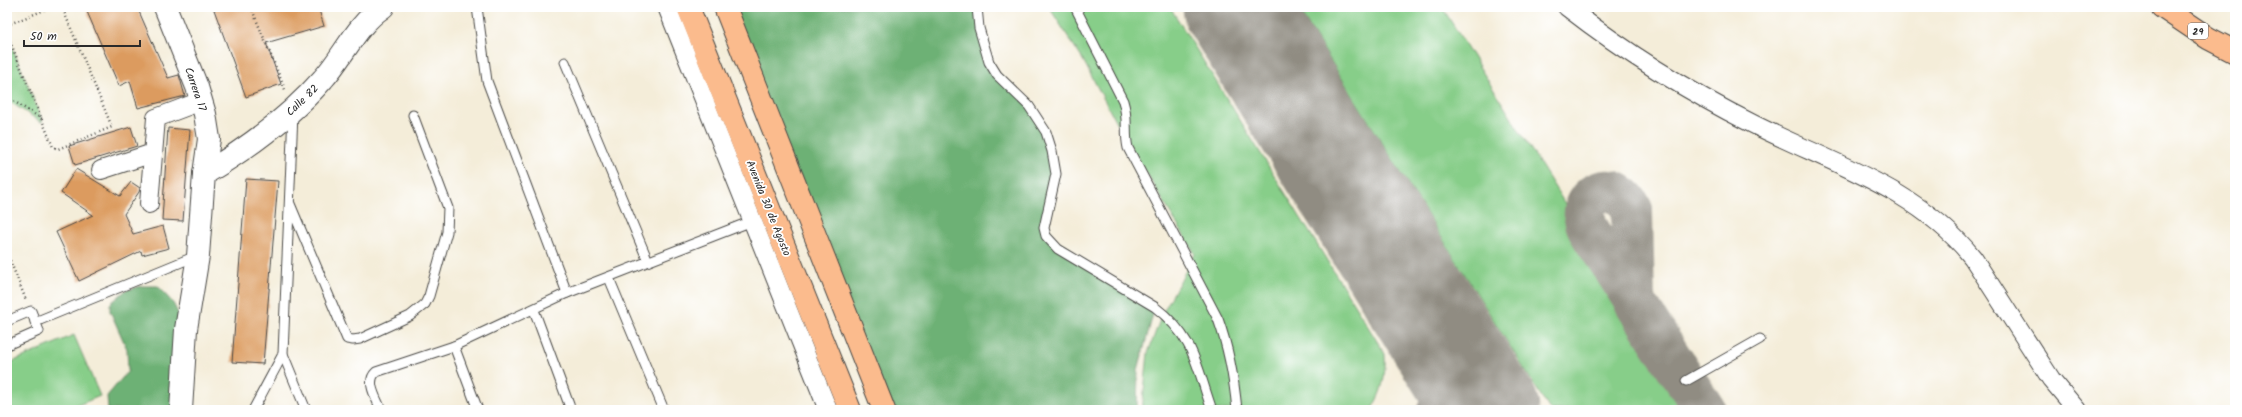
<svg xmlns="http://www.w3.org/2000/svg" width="2242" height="417" font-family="Kalam,sans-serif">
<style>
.green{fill:#87ce89;stroke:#597c5a}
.forest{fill:#6db175;stroke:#4c6e50}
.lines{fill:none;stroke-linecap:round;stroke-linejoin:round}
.taxiway{stroke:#908c82;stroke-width:42}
.runway{stroke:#908c82;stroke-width:105}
.building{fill:#dc9b5f}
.service-casing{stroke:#494845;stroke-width:11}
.minor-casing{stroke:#494845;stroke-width:20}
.tertiary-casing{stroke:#494845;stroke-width:24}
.primary-casing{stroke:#494845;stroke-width:24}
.trunk-casing{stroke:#494845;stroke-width:24}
.path{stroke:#494845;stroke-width:2.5;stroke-dasharray:1 3;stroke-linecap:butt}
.service{stroke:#fff;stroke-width:9}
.minor{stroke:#fff;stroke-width:18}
.tertiary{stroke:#fff;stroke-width:22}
.primary{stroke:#fbbb8d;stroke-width:22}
.trunk{stroke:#fbbb8d;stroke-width:22}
.labels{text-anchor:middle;stroke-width:3.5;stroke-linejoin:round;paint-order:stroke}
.shield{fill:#fff;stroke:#6b6b6b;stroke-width:1}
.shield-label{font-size:10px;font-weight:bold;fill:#2b2b2b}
.street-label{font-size:11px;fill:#2b2b2b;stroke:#fff}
</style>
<rect width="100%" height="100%" fill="#fff"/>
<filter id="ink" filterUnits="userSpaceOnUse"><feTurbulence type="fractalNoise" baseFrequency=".025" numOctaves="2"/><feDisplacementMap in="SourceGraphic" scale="8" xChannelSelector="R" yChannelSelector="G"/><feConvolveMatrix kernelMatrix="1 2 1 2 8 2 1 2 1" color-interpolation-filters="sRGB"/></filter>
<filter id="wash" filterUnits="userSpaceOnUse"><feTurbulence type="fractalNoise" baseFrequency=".012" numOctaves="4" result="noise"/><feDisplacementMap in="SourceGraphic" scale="16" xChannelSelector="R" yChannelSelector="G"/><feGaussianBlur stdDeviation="0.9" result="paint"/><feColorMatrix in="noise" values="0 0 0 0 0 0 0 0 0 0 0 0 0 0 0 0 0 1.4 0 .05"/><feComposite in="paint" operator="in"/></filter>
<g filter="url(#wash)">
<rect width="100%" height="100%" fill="#f4edd9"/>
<g class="green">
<path d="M 1049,7 L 1170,7 L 1385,354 C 1386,375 1383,392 1371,410 L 1142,410 L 1148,353 L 1162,314 L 1195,254 L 1118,126 L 1083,60 Z"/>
<polygon points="1297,7 1442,7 1694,410 1550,410"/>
<polygon points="7,34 42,120 43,121 41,122 7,100"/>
<polygon points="74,335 100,396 66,410 7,410 7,364"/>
</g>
<g class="forest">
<polygon points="725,7 977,7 989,62 1038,117 1055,164 1046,236 1155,307 1138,370 1137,410 884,410"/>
<polygon points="142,286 158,286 173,303 186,329 181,410 108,410 107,396 128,371 127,349 110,311 110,304 126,290"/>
</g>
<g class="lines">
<g class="taxiway">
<path d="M 1634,300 L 1632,210 C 1619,178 1577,189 1586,223 C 1590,236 1606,255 1613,267 C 1643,315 1674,363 1705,410"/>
<polyline points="1438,410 1473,388"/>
</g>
<polyline class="runway" points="1235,7 1487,410"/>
</g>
<g id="blocks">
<g class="building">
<polygon points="85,7 137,7 168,78 179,75 185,96 138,108 130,81 119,86"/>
<polygon points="213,7 318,7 324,26 266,43 281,84 246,97"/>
<polygon points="131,127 137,146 75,165 69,146"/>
<polygon points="168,128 190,130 183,221 162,220"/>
<polygon points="76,169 120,196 131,182 140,188 139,192 124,214 133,234 163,226 169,248 142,255 141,251 79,281 56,232 93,215 61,193"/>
<polygon points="246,179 278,181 263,364 232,362"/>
</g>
</g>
</g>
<g filter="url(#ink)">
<use href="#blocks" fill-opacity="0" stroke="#494845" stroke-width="1"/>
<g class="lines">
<defs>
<g id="service">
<polyline points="477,7 487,81 567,293"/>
<path d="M 977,7 L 979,28 L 989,62 L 997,75 L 1029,106 L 1046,132 L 1052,151 L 1056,174 L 1044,228 L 1046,236 L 1058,249 L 1155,307 C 1195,338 1196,365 1212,410"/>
<path d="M 1075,7 L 1123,101 C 1129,120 1124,131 1128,148 L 1218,319 C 1229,349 1234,378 1237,410"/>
<polyline points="565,62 648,261"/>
<polyline points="293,113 283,354 306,410"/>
<polyline points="290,204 347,339 353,340 360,339 410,316 425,304 429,296 447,232 448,208 413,115"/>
<polyline points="609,278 664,410"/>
<polyline points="534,310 571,410"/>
<polyline points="7,321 31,311 39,331 7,345"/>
<polyline points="35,322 196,256"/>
<polyline points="454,346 478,410"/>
<polyline points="1686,381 1760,339"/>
<polyline points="253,410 283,354"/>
<path d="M 381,410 C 377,399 365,382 376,372 L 454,346 L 567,293 L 752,221"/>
</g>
<g id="minor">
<polyline points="667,7 828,410"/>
<path d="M 1567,7 C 1625,52 1687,91 1753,124 C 1830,163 1918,188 1973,258 L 2051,379 L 2077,410"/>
<polyline points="101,170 153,153"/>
<polyline points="149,204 156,118 201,101"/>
</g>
<g id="tertiary">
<polyline points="165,7 197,87 205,114 209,139 204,174 198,256 186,329 181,410"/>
<path d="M 204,174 C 248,148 289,118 323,79 C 344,56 356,25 383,7"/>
</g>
<g id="primary">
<polyline points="688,7 850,410"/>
<polyline points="725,7 884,410"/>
</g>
<polyline id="trunk" points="2162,7 2208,38 2235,52"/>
</defs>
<use href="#service" class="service-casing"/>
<use href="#minor" class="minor-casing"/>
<use href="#tertiary" class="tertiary-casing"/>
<use href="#primary" class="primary-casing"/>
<use href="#trunk" class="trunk-casing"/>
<g class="path">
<polyline points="251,7 286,92"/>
<polyline points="7,25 52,7"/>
<polyline points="7,34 53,147 58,149 112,127 62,7"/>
<polyline points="7,97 42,119"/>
<polyline points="7,253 26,300"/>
</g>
<use href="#service" class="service"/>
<use href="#minor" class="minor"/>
<use href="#tertiary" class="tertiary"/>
<use href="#primary" class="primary"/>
<use href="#trunk" class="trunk"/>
</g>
</g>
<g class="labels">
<rect class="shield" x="2188" y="23" width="20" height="16" rx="3"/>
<g class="shield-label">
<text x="2198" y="35">29</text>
</g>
<g class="street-label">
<text transform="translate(196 89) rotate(71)" y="4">Carrera 17</text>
<text transform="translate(302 100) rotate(-44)" y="4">Calle 82</text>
<text transform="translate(769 208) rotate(68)" y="4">Avenida 30 de Agosto</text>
</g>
</g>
<rect width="2242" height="417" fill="none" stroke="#fff" stroke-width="24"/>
<path d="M24 40v6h116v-6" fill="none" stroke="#2b2b2b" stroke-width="2"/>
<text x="30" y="40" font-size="12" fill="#2b2b2b" stroke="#ffffff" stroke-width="3" paint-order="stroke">50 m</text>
</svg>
